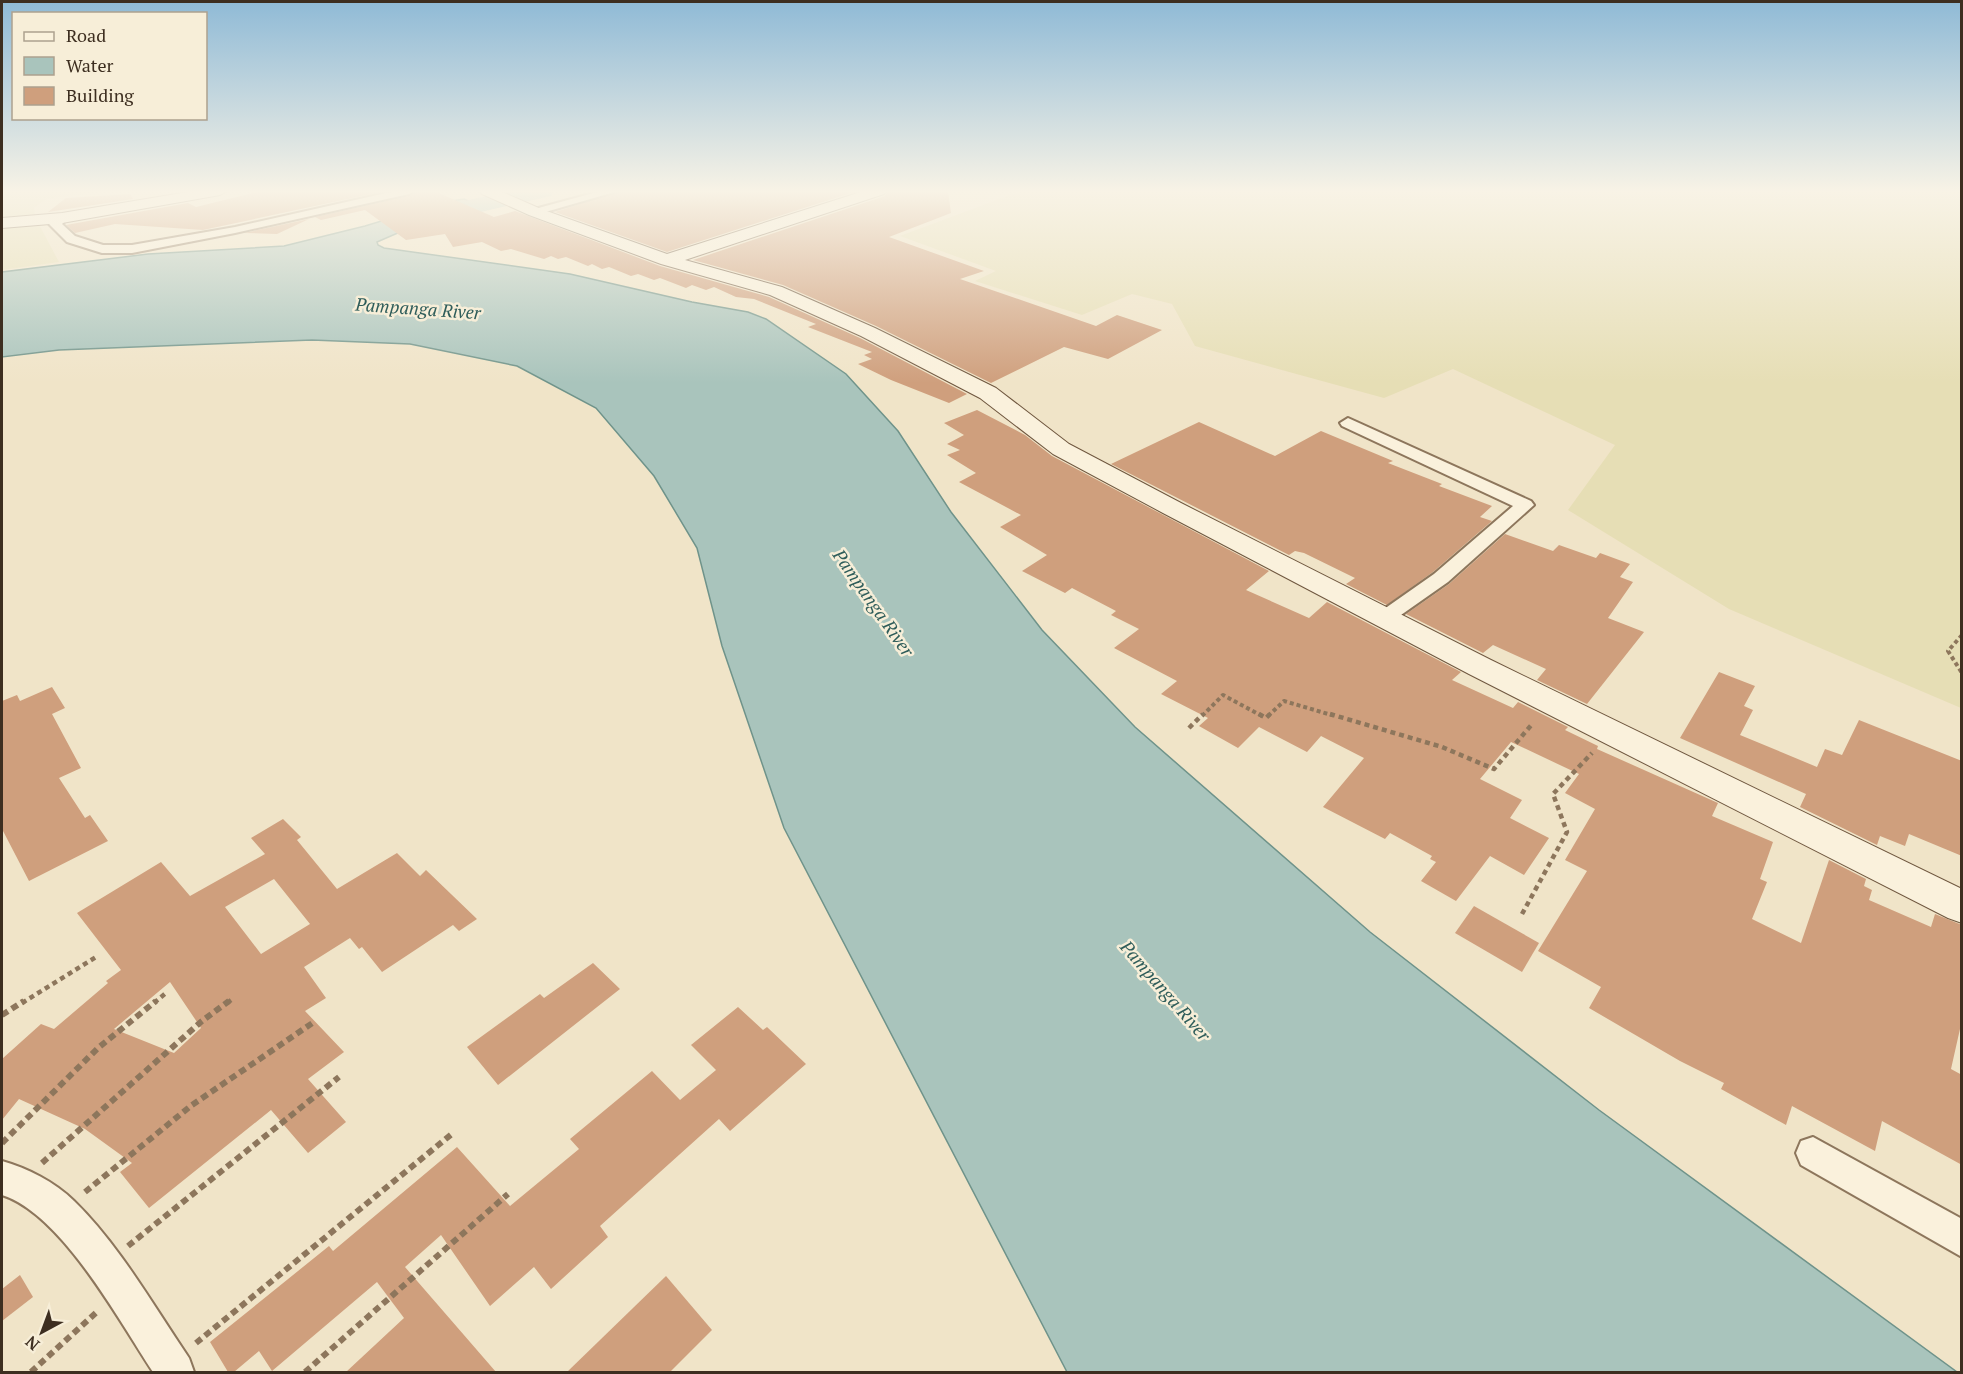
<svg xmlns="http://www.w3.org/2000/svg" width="1963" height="1374" font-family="'PT Serif',serif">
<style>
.farmland{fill:#e6deb5}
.water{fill:#a9c4bc;stroke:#6f938a;stroke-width:1.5}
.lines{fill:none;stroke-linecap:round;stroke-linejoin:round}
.river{fill:#a9c4bc;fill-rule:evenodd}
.building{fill:#cf9f7d;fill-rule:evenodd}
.street-casing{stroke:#8d765c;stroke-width:4}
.secondary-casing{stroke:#6f573f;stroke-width:2}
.path-far2{stroke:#8d765c;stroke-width:4;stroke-dasharray:4 3;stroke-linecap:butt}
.path-far1{stroke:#8d765c;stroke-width:4.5;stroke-dasharray:5 4;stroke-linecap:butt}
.path{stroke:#8d765c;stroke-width:6;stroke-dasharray:7 4.5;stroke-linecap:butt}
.street{fill:#faf1dc;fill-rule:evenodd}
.secondary{fill:#faf1dc;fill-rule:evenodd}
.labels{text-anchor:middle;stroke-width:5;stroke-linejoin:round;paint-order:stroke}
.water-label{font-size:18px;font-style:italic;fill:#2f5d5a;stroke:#f7eed8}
</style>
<rect width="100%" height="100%" fill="#f0e4c8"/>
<g class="farmland">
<polygon points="2,191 104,191 46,199 34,208 36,219 59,262 2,270"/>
<polygon points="1021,191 1961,191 1961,708 1729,609 1568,510 1615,445 1453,369 1384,398 1195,346 1172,304 1132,294 1082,315 975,281 996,271 900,236"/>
</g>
<polygon class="water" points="464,199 487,209 400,232 377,242 378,245 384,248 570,274 692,302 748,312 766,319 846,374 898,431 951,512 1042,630 1135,727 1370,932 1599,1110 1957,1372 1067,1372 784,828 722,646 697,548 654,476 596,408 517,366 410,344 312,340 59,350 2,357 2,272 148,254 284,246 365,226 444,202"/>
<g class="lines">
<polygon class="river" points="509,191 554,191 551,196 411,228 402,225 398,220 402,215"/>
</g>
<g class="building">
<polygon points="261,191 385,191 203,230 115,224 75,233 66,225 188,203 196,207"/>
<polygon points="416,191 434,191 494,217 515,211 660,266 769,297 860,338 967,394 949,403 891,380 858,364 872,359 864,355 872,352 808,327 816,324 754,299 736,297 714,287 706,290 692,285 686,288 660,278 654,280 638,274 631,276 614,269 609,267 602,269 592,264 588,266 566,257 558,259 551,256 544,259 511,249 501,251 482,242 453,247 445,234 406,240 365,210 321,220 315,217 409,196"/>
<polygon points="620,191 857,191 667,252 555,212"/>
<polygon points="888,191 948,191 951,213 889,237 984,271 960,279 1096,326 1117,315 1162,330 1108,359 1064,347 991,383 876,326 783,285 693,260 885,196"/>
<polygon points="130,194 133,199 48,212 66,198"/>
<polygon points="309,219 277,234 244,233"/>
<polygon points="977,410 1025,435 1052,456 1269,571 1246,590 1309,618 1327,602 1461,672 1452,680 1513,708 1518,702 1568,727 1565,730 1598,746 1597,749 1718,803 1712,816 1773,842 1760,879 1767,882 1752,919 1801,943 1829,860 1866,879 1864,886 1872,890 1869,900 1931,927 1935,914 1962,925 1962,1020 1951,1069 1962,1075 1962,1165 1882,1121 1875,1151 1792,1106 1786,1125 1721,1089 1724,1083 1680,1061 1589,1008 1601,987 1538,951 1587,871 1565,860 1595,809 1565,793 1579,774 1511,742 1480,779 1522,800 1510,818 1549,838 1524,875 1490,856 1456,901 1421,881 1436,862 1430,859 1432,856 1390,833 1385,839 1323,807 1364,758 1321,736 1307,752 1259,727 1238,748 1199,726 1208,718 1161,694 1177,681 1114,648 1139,629 1111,615 1116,611 1072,588 1065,593 1022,571 1047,555 1000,527 1021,515 959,482 976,473 947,455 960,450 947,444 964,435 944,423"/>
<polygon points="1199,422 1275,456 1321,431 1393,461 1388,463 1442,484 1439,486 1492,506 1480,517 1492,521 1433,572 1387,605 1346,584 1355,578 1304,553 1295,551 1289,555 1111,464"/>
<polygon points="1505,534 1553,551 1559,545 1596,558 1600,553 1630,564 1620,577 1633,582 1608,618 1644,632 1587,704 1537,680 1546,669 1493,645 1483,653 1406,614 1449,584"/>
<polygon points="1719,672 1755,686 1744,706 1753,710 1740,735 1817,767 1825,749 1842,755 1859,720 1962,761 1962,856 1909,834 1905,846 1880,836 1877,845 1800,807 1806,794 1680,738"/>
<polygon points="52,687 65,708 52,714 81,768 59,778 85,818 90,815 108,841 29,881 2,829 2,701 17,695 20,701"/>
<path d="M 283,819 L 301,837 L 297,840 L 337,889 L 397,853 L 420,876 L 426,870 L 477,919 L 459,931 L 453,925 L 382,972 L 362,947 L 359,949 L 350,938 L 304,967 L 326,998 L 305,1011 L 344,1052 L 308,1079 L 346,1122 L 308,1153 L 271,1110 L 149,1208 L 120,1172 L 132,1163 L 85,1129 L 19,1099 L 2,1120 L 2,1059 L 41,1024 L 54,1029 L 108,983 L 106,981 L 121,970 L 77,913 L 161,862 L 190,896 L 265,854 L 251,838 ZM 274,879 L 310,924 L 261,954 L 225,907 ZM 170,982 L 201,1028 L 174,1053 L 114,1029 Z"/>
<polygon points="1474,906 1539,943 1522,972 1455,933"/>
<polygon points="593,963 620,989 498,1085 467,1047 540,994 544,998"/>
<polygon points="738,1007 763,1030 767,1027 806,1064 730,1131 719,1119 600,1226 608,1237 551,1289 534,1267 490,1306 441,1235 405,1267 496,1372 346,1372 404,1318 377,1282 272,1371 259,1351 234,1372 228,1372 210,1342 329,1246 333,1251 457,1147 510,1206 579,1149 570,1139 652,1071 680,1100 716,1070 691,1045"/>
<polygon points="20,1275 33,1297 2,1321 2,1289"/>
<polygon points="666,1276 712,1330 670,1372 567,1372"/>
</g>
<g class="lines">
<defs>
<g id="street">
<polygon points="395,191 414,191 409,194 235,233 132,253 102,253 67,242 49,224 58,216 66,216 68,218 62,224 75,236 103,245 132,245 235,227"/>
<polygon points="601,191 618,191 535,215 529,212 531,210"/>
<polygon points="1348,418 1531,501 1534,505 1448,582 1391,622 1384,624 1377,622 1374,618 1377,614 1434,574 1513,506 1342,426 1340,423"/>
<polygon points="1813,1137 1962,1219 1962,1257 1801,1165 1796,1153 1801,1141"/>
<path d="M 2,1161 C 27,1168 55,1182 74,1201 C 120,1246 153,1305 189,1358 L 194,1372 L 153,1372 C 119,1321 62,1214 2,1195 Z"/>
</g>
<g id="secondary">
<polygon points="194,191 227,191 220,195 62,223 2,228 2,218 62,213"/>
<polygon points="480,191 500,191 541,209 667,254 864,191 886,191 884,194 685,260 782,287 875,328 996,388 1069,444 1181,503 1491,660 1962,889 1962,923 1948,918 1469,674 1163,513 1053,454 980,398 861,336 770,295 661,264 529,215 482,194"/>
</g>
</defs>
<use href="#street" class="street-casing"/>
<use href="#secondary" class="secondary-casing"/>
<g class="path-far2">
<polyline points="1962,635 1948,651 1962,673"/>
<polyline points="1202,716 1223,695 1262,716"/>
<polyline points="1268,716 1284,701 1335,716"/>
</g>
<g class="path-far1">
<polyline points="1259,714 1266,718 1270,714"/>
<polyline points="1330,714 1442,747 1494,769 1533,723"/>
<polyline points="1189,728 1203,714"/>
<polyline points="1522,914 1567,832 1553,794 1592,753"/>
<polyline points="22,1003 96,957"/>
<polyline points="154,1003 167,992"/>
<polyline points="227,1003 234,998"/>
</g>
<g class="path">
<polyline points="2,1015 24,1001"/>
<polyline points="2,1143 98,1048 156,1001"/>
<polyline points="42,1163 202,1021 229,1001"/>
<polyline points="85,1192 192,1105 314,1022"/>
<polyline points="128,1246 339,1077"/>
<polyline points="196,1343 453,1133"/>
<polyline points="31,1372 98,1311"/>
<polyline points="305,1372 508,1194"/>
</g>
<use href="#street" class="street"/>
<use href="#secondary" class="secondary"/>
</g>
<linearGradient id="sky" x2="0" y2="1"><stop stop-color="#8fbad6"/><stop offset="0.5" stop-color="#f8f3e6"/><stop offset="1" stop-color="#f8f3e6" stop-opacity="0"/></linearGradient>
<rect width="1963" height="383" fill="url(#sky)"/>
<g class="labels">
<g class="water-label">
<text transform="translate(418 309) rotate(4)" y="6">Pampanga River</text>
<text transform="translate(873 603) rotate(55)" y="6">Pampanga River</text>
<text transform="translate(1165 991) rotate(49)" y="6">Pampanga River</text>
</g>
</g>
<rect width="1963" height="1374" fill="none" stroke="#3d2e20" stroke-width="6"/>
<rect x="12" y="12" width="195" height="108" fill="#f7eed8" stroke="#ada18e" stroke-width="1.5"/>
<rect x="24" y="32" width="30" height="9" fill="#faf1dc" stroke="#ada18e" stroke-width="1.5"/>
<text x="66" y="42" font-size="18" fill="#3d2e20">Road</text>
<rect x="24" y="57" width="30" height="18" fill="#a9c4bc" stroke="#ada18e" stroke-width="1.5"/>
<text x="66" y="72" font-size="18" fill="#3d2e20">Water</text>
<rect x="24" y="87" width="30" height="18" fill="#cf9f7d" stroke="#ada18e" stroke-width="1.5"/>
<text x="66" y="102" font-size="18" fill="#3d2e20">Building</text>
<g transform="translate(42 1332) rotate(221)" stroke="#f7eed8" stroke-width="4.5" paint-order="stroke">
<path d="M0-4.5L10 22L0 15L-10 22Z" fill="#3d2e20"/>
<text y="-9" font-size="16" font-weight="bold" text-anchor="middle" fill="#3d2e20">N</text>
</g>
</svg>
